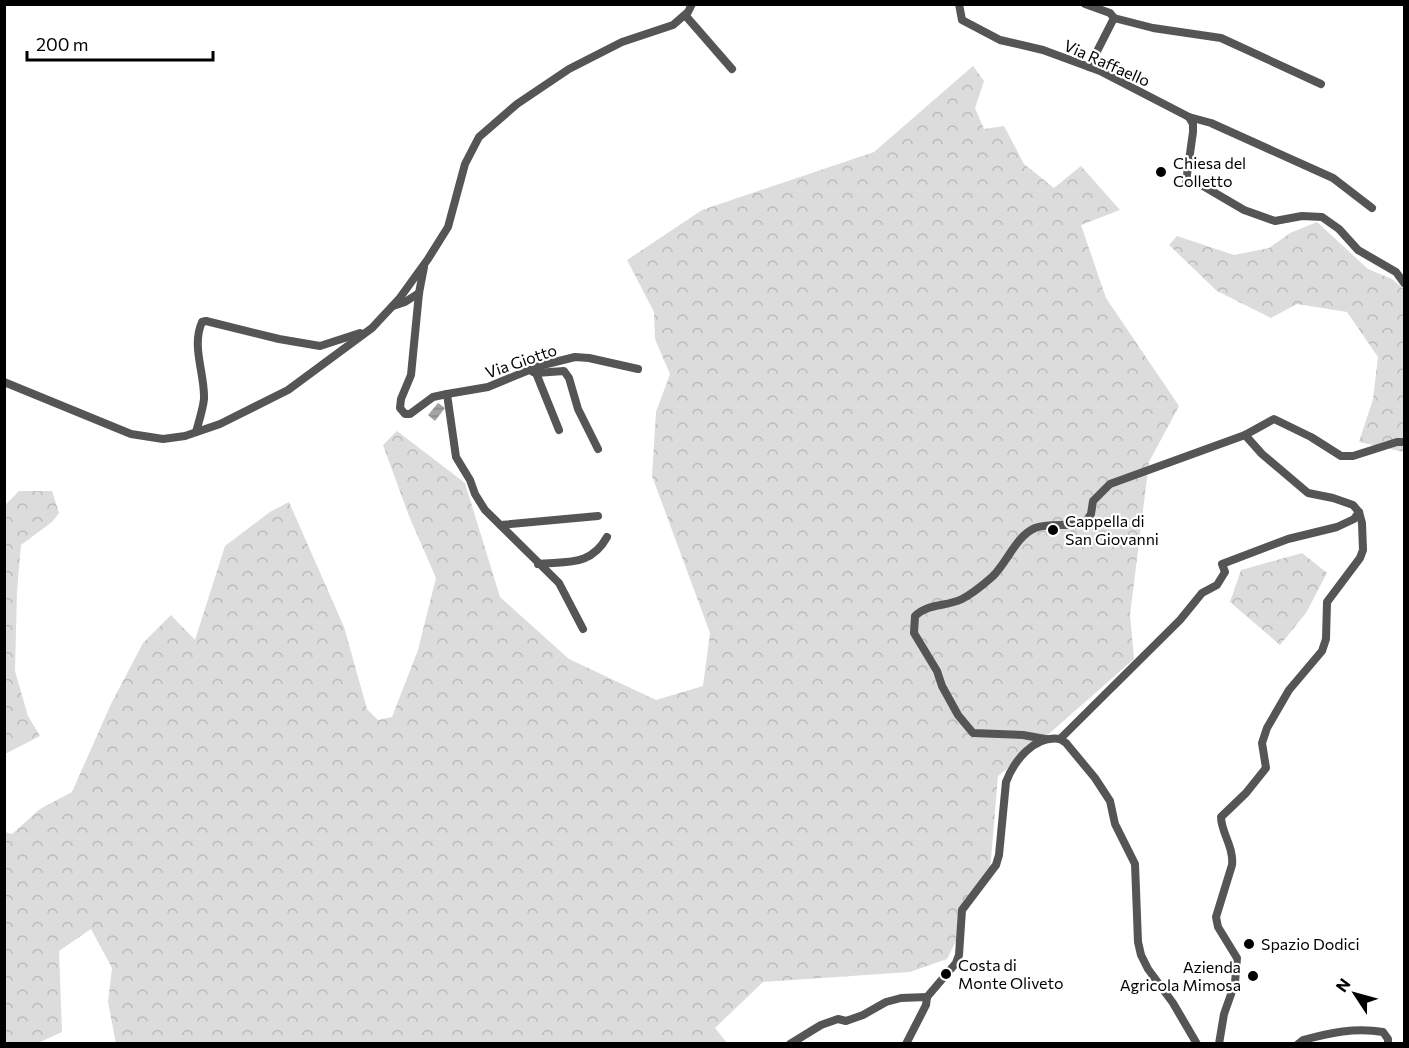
<svg xmlns="http://www.w3.org/2000/svg" width="1409" height="1048" font-family="Commissioner,sans-serif">
<style>
.forest{fill:url(#forest-crowns)}
.water{fill:url(#water-rules)}
.lines{fill:none;stroke-linecap:round;stroke-linejoin:round}
.minor{stroke:#555;stroke-width:8}
.poi-dot{fill:#000;stroke:#fff;stroke-width:2}
.labels{text-anchor:middle;stroke-width:4.5;stroke-linejoin:round;paint-order:stroke}
.street-label{font-size:16px;fill:#000;stroke:#fff}
.poi-label{font-size:16px;fill:#000;stroke:#fff;text-anchor:start}
</style>
<defs>
<pattern id="forest-crowns" width="20" height="18" patternUnits="userSpaceOnUse" patternTransform="scale(1.5)"><rect width="20" height="18" fill="#dcdcdc"/><path d="M2 6a3 3 0 1 1 6 0M12 15a3 3 0 1 1 6 0" fill="none" stroke="#bbb"/></pattern>
<pattern id="water-rules" width="6" height="5" patternUnits="userSpaceOnUse" patternTransform="scale(1.5)"><rect width="6" height="5" fill="#a3a3a3"/><path d="M0 2.5h6" fill="none" stroke="#8b8b8b"/></pattern>
</defs>
<rect width="100%" height="100%" fill="#fff"/>
<g class="forest">
<path d="M 973,66 L 984,81 L 975,108 L 984,129 L 1004,126 L 1024,164 L 1054,188 L 1081,166 L 1120,210 L 1081,225 L 1106,298 L 1179,406 L 1149,462 L 1130,615 L 1134,659 C 1089,698 1045,739 998,776 L 990,871 L 964,912 L 958,937 L 947,959 L 910,972 L 763,982 L 715,1028 L 727,1043 L 116,1044 L 108,1002 L 112,968 L 91,929 L 59,951 L 62,1032 L 38,1043 L 5,1044 L 5,832 L 12,834 L 40,809 L 72,792 L 111,704 L 143,643 L 171,615 L 195,640 L 225,546 L 270,512 L 289,502 L 344,627 L 367,709 L 378,720 L 392,717 L 418,650 L 436,578 L 409,516 L 383,445 L 397,431 L 465,483 L 500,597 L 569,659 L 656,700 L 703,686 L 710,633 L 652,476 L 656,412 L 670,374 L 655,339 L 654,312 L 627,260 L 702,210 L 874,152 Z"/>
<polygon points="1317,222 1368,269 1392,279 1404,289 1404,452 1359,442 1373,399 1378,357 1347,312 1297,304 1271,318 1217,291 1169,245 1177,236 1234,255 1269,248 1290,233"/>
<polygon points="19,491 52,491 59,513 52,522 21,545 17,591 15,671 28,716 40,736 5,754 5,505"/>
<polygon points="1302,553 1327,573 1306,613 1280,645 1230,602 1241,570"/>
</g>
<polygon class="water" points="438,403 445,408 435,421 428,415"/>
<g class="lines">
<g class="minor">
<polyline points="959,4 962,20 1000,40 1043,50 1100,71 1189,117 1193,124 1193,132 1186,182 1198,183 1244,210 1275,221 1302,216 1322,217 1339,229 1358,250 1396,272 1404,283"/>
<polyline points="1085,4 1110,13 1114,18 1089,67"/>
<polyline points="685,15 732,69"/>
<polyline points="1114,18 1153,28 1221,38 1321,84"/>
<polyline points="1189,117 1211,123 1333,178 1372,208"/>
<polyline points="424,267 419,293 411,375 401,399 400,408 405,414 410,414 433,397 447,394 456,457 470,480 475,494 485,510 559,583 583,629"/>
<polyline points="393,306 405,302 419,293"/>
<polyline points="533,372 536,373 559,430"/>
<polyline points="536,373 564,371 569,378 578,409 598,449"/>
<polyline points="4,382 131,434 163,439 185,436 220,424 288,390 372,328 399,299 428,259 448,227 465,164 479,137 517,104 569,69 622,42 673,25 688,12 692,4"/>
<polyline points="447,394 488,387 539,366 575,357 589,358 638,369"/>
<path d="M 196,432 C 199,421 203,409 204,399 C 205,373 191,347 202,322 L 206,321 L 279,339 L 320,346 L 360,333"/>
<polyline points="501,525 598,516"/>
<path d="M 538,564 C 568,561 591,566 607,537"/>
<path d="M 1045,739 L 1023,735 L 973,733 L 958,715 L 942,686 L 937,671 L 914,633 L 915,616 C 928,603 946,607 962,599 C 972,594 984,584 992,577 C 1007,563 1016,536 1035,528 C 1048,523 1069,527 1085,523 L 1091,514 L 1093,501 L 1110,484 L 1245,435 L 1274,419 L 1311,437 L 1341,456 L 1353,456 L 1397,442 L 1404,442"/>
<polyline points="1060,739 1180,620 1202,593 1217,585 1225,572 1222,564 1288,539 1337,527 1354,519 1359,512"/>
<polyline points="1060,739 1066,743 1095,778 1110,801 1115,824 1135,864 1138,942 1141,955 1148,969 1173,1003 1197,1044"/>
<polyline points="790,1044 821,1025 838,1019 846,1021 863,1015 886,1002 901,998 927,997"/>
<path d="M 906,1044 L 926,1005 L 927,997 L 956,963 L 959,955 L 962,910 L 996,865 L 999,855 L 1006,782 C 1014,761 1034,735 1060,739"/>
<path d="M 1219,1044 L 1224,1014 L 1235,983 L 1237,958 L 1218,927 L 1216,917 L 1232,865 C 1234,847 1221,832 1221,817 L 1246,793 L 1266,768 L 1262,743 L 1267,728 L 1289,690 L 1322,651 L 1326,639 L 1327,602 L 1360,558 L 1363,550 L 1362,523 L 1359,512 L 1353,505 L 1333,498 L 1308,493 L 1262,454 L 1245,435"/>
<path d="M 1298,1044 L 1303,1040 C 1330,1033 1355,1027 1383,1032 L 1388,1039 L 1388,1044"/>
</g>
</g>
<g class="poi-dot">
<circle cx="1161" cy="172" r="6"/>
<circle cx="1053" cy="530" r="6"/>
<circle cx="1249" cy="944" r="6"/>
<circle cx="946" cy="974" r="6"/>
<circle cx="1253" cy="976" r="6"/>
</g>
<g class="labels">
<g class="street-label">
<text transform="translate(1107 63) rotate(24)" y="6">Via Raffaello</text>
<text transform="translate(521 361) rotate(-19)" y="6">Via Giotto</text>
</g>
<g class="poi-label">
<text x="1173" y="169">Chiesa del<tspan x="1173" dy="18">Colletto</tspan></text>
<text x="1065" y="527">Cappella di<tspan x="1065" dy="18">San Giovanni</tspan></text>
<text x="1261" y="950">Spazio Dodici</text>
<text x="958" y="971">Costa di<tspan x="958" dy="18">Monte Oliveto</tspan></text>
<text x="1241" y="973" text-anchor="end">Azienda<tspan x="1241" dy="18">Agricola Mimosa</tspan></text>
</g>
</g>
<rect width="1409" height="1048" fill="none" stroke="#000000" stroke-width="12"/>
<g transform="translate(1355 994) rotate(306)" stroke="#ffffff" stroke-width="4.5" paint-order="stroke">
<path d="M0-4.5L10 22L0 15L-10 22Z" fill="#000000"/>
<text y="-9" font-size="16" font-weight="bold" text-anchor="middle" fill="#000000">N</text>
</g>
<path d="M27 51v9h186v-9" fill="none" stroke="#000000" stroke-width="3"/>
<text x="36" y="51" font-size="18" fill="#000000" stroke="#ffffff" stroke-width="4.5" paint-order="stroke">200 m</text>
</svg>
